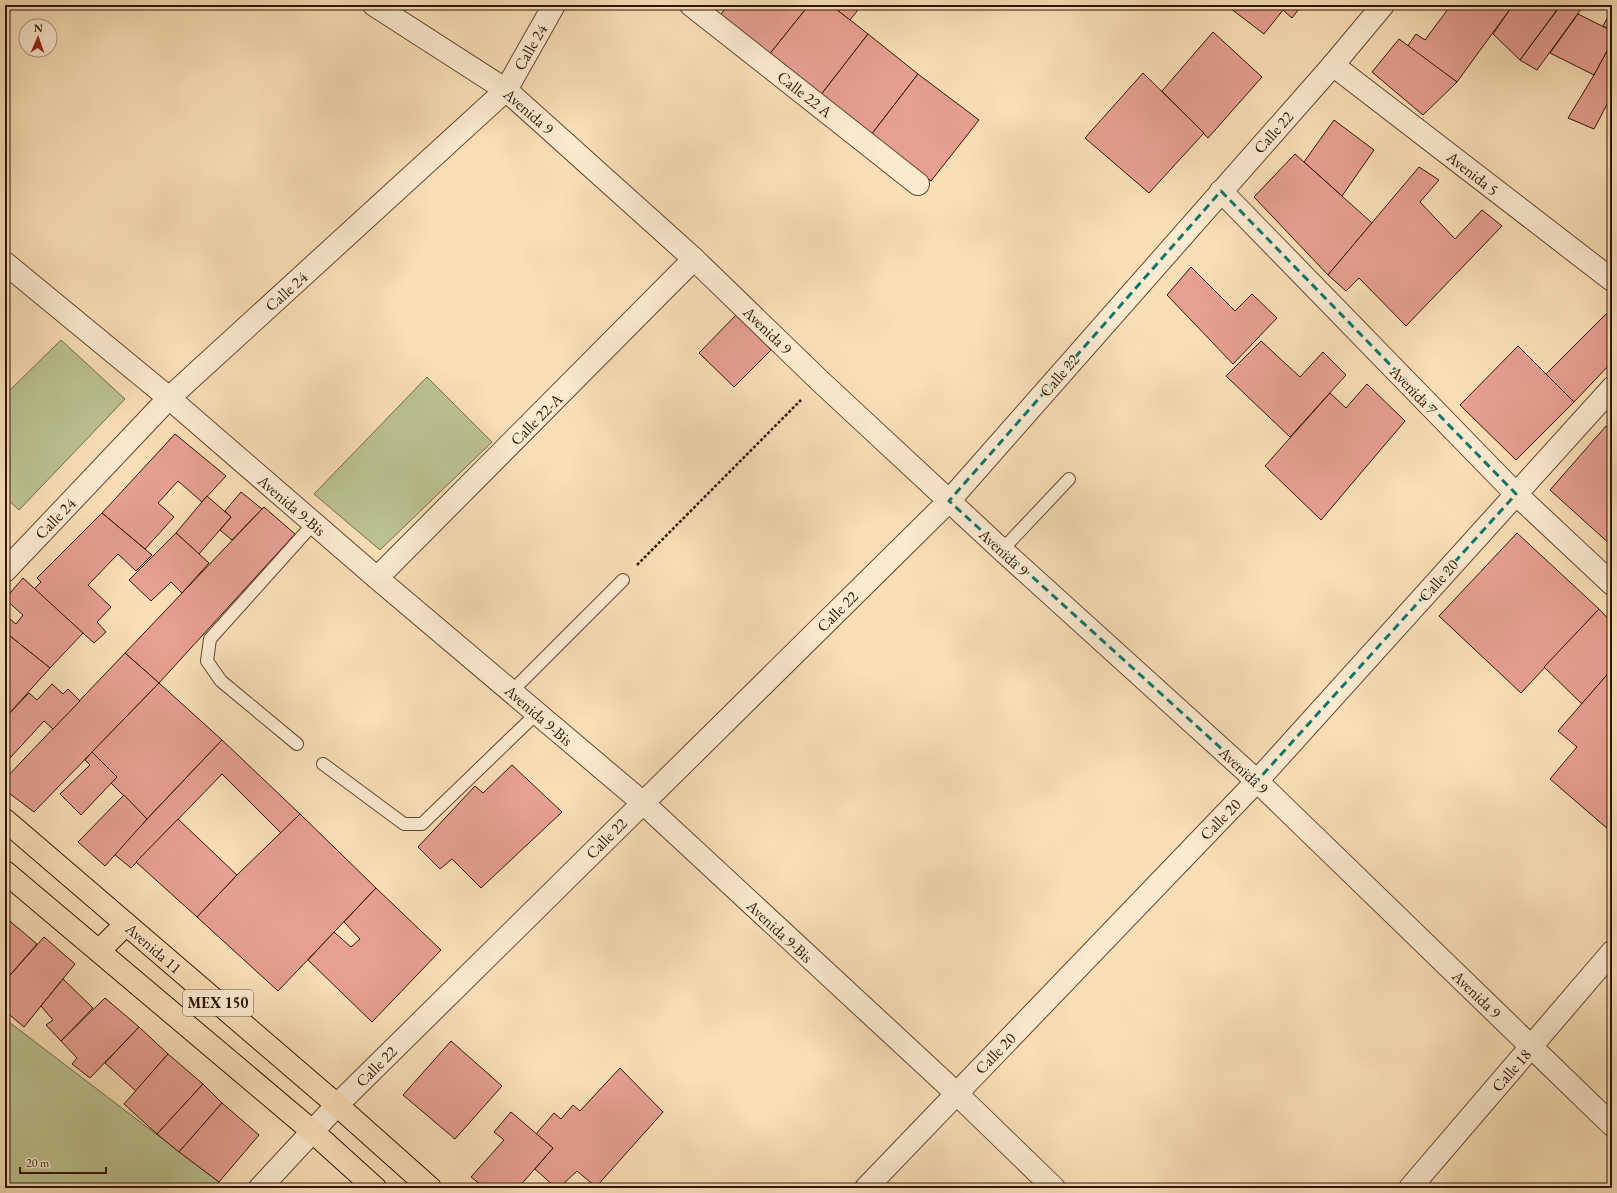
<svg xmlns="http://www.w3.org/2000/svg" width="1617" height="1193" font-family="'EB Garamond',serif">
<style>
.green{fill:#bbc290;stroke:#746c4a}
.building{fill:#e69f90;stroke:#2e1505}
.lines{fill:none;stroke-linecap:round;stroke-linejoin:round}
.lane-casing{stroke:#614731;stroke-width:14}
.street-casing{stroke:#614731;stroke-width:24}
.primary-casing{stroke:#2e1505;stroke-width:24}
.path{stroke:#2e1505;stroke-width:2.5;stroke-dasharray:3 2;stroke-linecap:butt}
.lane{stroke:#fbead0;stroke-width:12}
.street{stroke:#fbead0;stroke-width:22}
.primary{stroke:#f9deb6;stroke-width:22}
.marked{fill:none;stroke:#0f766e;stroke-width:3;stroke-dasharray:8 5;stroke-linejoin:round}
.labels{text-anchor:middle;stroke-width:3;stroke-linejoin:round;paint-order:stroke}
.shield{fill:#fbead0;stroke:#6c5542;stroke-width:1}
.shield-label{font-size:15px;font-weight:bold;fill:#2e1505}
.street-label{font-size:16px;fill:#2e1505;stroke:#fbead0}
</style>
<rect width="100%" height="100%" fill="#f9deb6"/>
<filter id="stains"><feTurbulence type="fractalNoise" baseFrequency=".005" numOctaves="4"/><feColorMatrix values="0 0 0 0 .2 0 0 0 0 .09 0 0 0 0 .02 0 0 0 .5 -.17"/></filter>
<radialGradient id="worn" r=".72"><stop offset=".6" stop-color="#630" stop-opacity="0"/><stop offset="1" stop-color="#630" stop-opacity=".3"/></radialGradient>
<g class="green">
<polygon points="61,340 125,399 19,510 5,497 5,395"/>
<polygon points="427,377 492,442 380,550 314,494"/>
<polygon points="5,1019 219,1182 213,1188 5,1188"/>
</g>
<g class="building">
<polygon points="728,5 809,5 768,56 719,17"/>
<polygon points="809,5 831,5 868,34 820,96 768,56"/>
<polygon points="831,5 862,5 850,20"/>
<polygon points="1226,5 1302,5 1292,18 1283,10 1264,34"/>
<polygon points="1451,5 1513,5 1457,82 1407,47 1416,34 1425,40"/>
<polygon points="1513,5 1548,5 1556,11 1520,60 1493,34"/>
<polygon points="1561,5 1584,5 1537,70 1520,60"/>
<polygon points="1612,9 1612,31 1603,26"/>
<polygon points="1578,14 1612,31 1612,42 1594,75 1550,53"/>
<polygon points="1213,32 1262,77 1208,138 1162,91"/>
<polygon points="868,34 918,74 871,135 820,96"/>
<polygon points="1399,39 1457,82 1423,115 1372,72"/>
<polygon points="1612,42 1612,95 1594,129 1568,118 1594,75"/>
<polygon points="1143,73 1204,133 1149,193 1085,138"/>
<polygon points="918,74 979,120 931,181 871,135"/>
<polygon points="1612,95 1612,106 1607,104"/>
<polygon points="1334,120 1374,150 1342,196 1304,162"/>
<polygon points="1295,154 1372,223 1328,275 1254,197"/>
<polygon points="1419,167 1439,180 1420,202 1455,239 1482,210 1502,226 1406,326 1359,278 1346,291 1328,275"/>
<polygon points="1191,267 1235,311 1252,294 1277,318 1233,364 1167,295"/>
<polygon points="1606,314 1612,317 1612,362 1574,402 1546,374"/>
<polygon points="736,315 771,350 734,387 699,353"/>
<polygon points="1261,341 1300,377 1323,352 1346,375 1290,437 1226,376"/>
<polygon points="1518,346 1574,402 1516,460 1460,405"/>
<polygon points="1367,384 1405,421 1321,520 1265,466 1330,393 1346,408"/>
<polygon points="1606,426 1612,431 1612,546 1550,490"/>
<polygon points="175,434 226,476 202,502 178,481 158,503 174,517 145,549 102,513"/>
<polygon points="241,492 262,509 232,540 220,530 231,517 225,511"/>
<polygon points="207,496 231,517 199,554 176,533"/>
<polygon points="264,507 295,534 159,683 125,653"/>
<polygon points="102,513 152,555 136,571 118,554 88,585 111,607 97,622 106,632 94,643 34,589 41,582 37,578"/>
<polygon points="176,533 209,563 182,593 171,582 151,601 129,580"/>
<polygon points="1517,533 1599,609 1521,693 1439,616"/>
<polygon points="23,578 83,633 50,668 5,632 5,615 16,624 23,615 5,599"/>
<polygon points="1599,609 1612,623 1612,669 1582,704 1544,667"/>
<polygon points="5,632 50,668 5,718"/>
<polygon points="125,653 159,683 34,812 5,790 5,779"/>
<polygon points="1612,669 1612,717 1610,720 1612,721 1612,827 1609,830 1550,779 1577,747 1558,731"/>
<polygon points="159,683 222,740 147,819 111,783 117,777 92,752"/>
<polygon points="52,684 63,694 68,689 80,701 53,729 44,721 10,758 5,754 5,718 29,693 37,700"/>
<polygon points="222,740 300,814 281,833 222,774 131,868 114,854"/>
<polygon points="92,752 117,777 81,815 60,794 90,765 85,760"/>
<polygon points="512,765 562,812 481,888 452,859 440,869 418,847 475,786 483,793"/>
<polygon points="124,795 147,819 105,866 78,842"/>
<polygon points="300,814 376,888 278,991 197,917 237,875"/>
<polygon points="178,819 237,875 197,917 136,862"/>
<polygon points="376,888 441,950 372,1022 308,960 334,932 351,947 360,939 344,922"/>
<polygon points="5,917 37,944 5,981"/>
<polygon points="44,937 75,964 24,1027 5,1011 5,981"/>
<polygon points="63,979 93,1008 61,1041 46,1025 53,1020 41,1006"/>
<polygon points="105,998 139,1027 90,1078 72,1064 77,1058 61,1041"/>
<polygon points="139,1027 168,1054 136,1091 105,1063"/>
<polygon points="451,1041 502,1086 455,1139 403,1095"/>
<polygon points="168,1054 203,1084 157,1134 124,1104"/>
<polygon points="620,1068 663,1112 596,1187 577,1171 559,1188 556,1188 535,1169 553,1148 536,1134 554,1113 561,1119 573,1105 580,1111"/>
<polygon points="203,1084 222,1103 179,1152 157,1134"/>
<polygon points="222,1103 259,1135 219,1182 179,1152"/>
<polygon points="511,1112 553,1148 518,1188 485,1188 471,1177 504,1140 494,1132"/>
</g>
<g class="lines">
<defs>
<g id="lane">
<polyline points="1002,550 1069,479"/>
<polyline points="512,691 623,580"/>
<polyline points="297,744 221,681 207,661 210,639 314,523"/>
<polyline points="323,764 404,824 422,824 536,714"/>
</g>
<g id="street">
<polyline points="374,5 506,90 694,259 820,381 1002,550 1257,781 1612,1125"/>
<polyline points="691,5 918,184"/>
<polyline points="1333,65 1612,280"/>
<polyline points="1221,191 1516,494 1612,584"/>
<polyline points="5,263 169,398 377,578 642,802 956,1093 1054,1188"/>
<polyline points="5,571 169,398 506,90 554,5"/>
<polyline points="377,578 694,259"/>
<polyline points="260,1188 337,1105 949,501 1333,65 1383,5"/>
<polyline points="866,1188 1257,781 1612,388"/>
<polyline points="1410,1188 1612,952"/>
</g>
<g id="primary">
<polyline points="5,820 337,1105 430,1188"/>
<polyline points="5,872 312,1131 375,1188"/>
<polyline points="99,951 126,924"/>
</g>
</defs>
<use href="#lane" class="lane-casing"/>
<use href="#street" class="street-casing"/>
<use href="#primary" class="primary-casing"/>
<polyline class="path" points="637,565 801,400"/>
<use href="#lane" class="lane"/>
<use href="#street" class="street"/>
<use href="#primary" class="primary"/>
</g>
<path class="marked" d="M 1221,191 L 1516,494 L 1257,781 L 949,501 Z"/>
<g class="labels">
<rect class="shield" x="183" y="990" width="70" height="26" rx="3"/>
<g class="shield-label">
<text x="218" y="1008">MEX 150</text>
</g>
<g class="street-label">
<text transform="translate(530 47) rotate(-60)" y="6">Calle 24</text>
<text transform="translate(805 94) rotate(38)" y="6">Calle 22 A</text>
<text transform="translate(529 111) rotate(41)" y="6">Avenida 9</text>
<text transform="translate(1273 132) rotate(-48)" y="6">Calle 22</text>
<text transform="translate(1473 173) rotate(38)" y="6">Avenida 5</text>
<text transform="translate(286 291) rotate(-42)" y="6">Calle 24</text>
<text transform="translate(768 330) rotate(44)" y="6">Avenida 9</text>
<text transform="translate(1059 375) rotate(-49)" y="6">Calle 22</text>
<text transform="translate(1414 390) rotate(46)" y="6">Avenida 7</text>
<text transform="translate(536 419) rotate(-45)" y="6">Calle 22-A</text>
<text transform="translate(292 505) rotate(41)" y="6">Avenida 9-Bis</text>
<text transform="translate(55 518) rotate(-46)" y="6">Calle 24</text>
<text transform="translate(1004 552) rotate(43)" y="6">Avenida 9</text>
<text transform="translate(1438 580) rotate(-48)" y="6">Calle 20</text>
<text transform="translate(837 611) rotate(-45)" y="6">Calle 22</text>
<text transform="translate(539 715) rotate(41)" y="6">Avenida 9-Bis</text>
<text transform="translate(1244 770) rotate(43)" y="6">Avenida 9</text>
<text transform="translate(1220 819) rotate(-46)" y="6">Calle 20</text>
<text transform="translate(606 838) rotate(-45)" y="6">Calle 22</text>
<text transform="translate(780 931) rotate(43)" y="6">Avenida 9-Bis</text>
<text transform="translate(154 948) rotate(41)" y="6">Avenida 11</text>
<text transform="translate(1477 994) rotate(44)" y="6">Avenida 9</text>
<text transform="translate(995 1053) rotate(-46)" y="6">Calle 20</text>
<text transform="translate(376 1066) rotate(-45)" y="6">Calle 22</text>
<text transform="translate(1511 1070) rotate(-49)" y="6">Calle 18</text>
</g>
</g>
<rect width="1617" height="1193" fill="none" stroke="#f9deb6" stroke-width="20"/>
<rect x="6" y="6" width="1605" height="1181" fill="none" stroke="#2e1505" stroke-width="2"/>
<rect x="10" y="10" width="1597" height="1173" fill="none" stroke="#2e1505"/>
<g transform="translate(38 38) rotate(2)"><circle r="19" fill="#fbead0" stroke="#a9957f"/>
<path d="M0-3L7 15L0 10L-7 15Z" fill="#8f2418"/>
<text y="-6" font-size="11" font-weight="bold" text-anchor="middle" fill="#2e1505">N</text>
</g>
<path d="M20 1167v6h86v-6" fill="none" stroke="#2e1505" stroke-width="2"/>
<text x="26" y="1167" font-size="12" fill="#2e1505" stroke="#fbead0" stroke-width="3" paint-order="stroke">20 m</text>
<rect width="100%" height="100%" filter="url(#stains)"/>
<rect width="100%" height="100%" fill="url(#worn)"/>
</svg>
